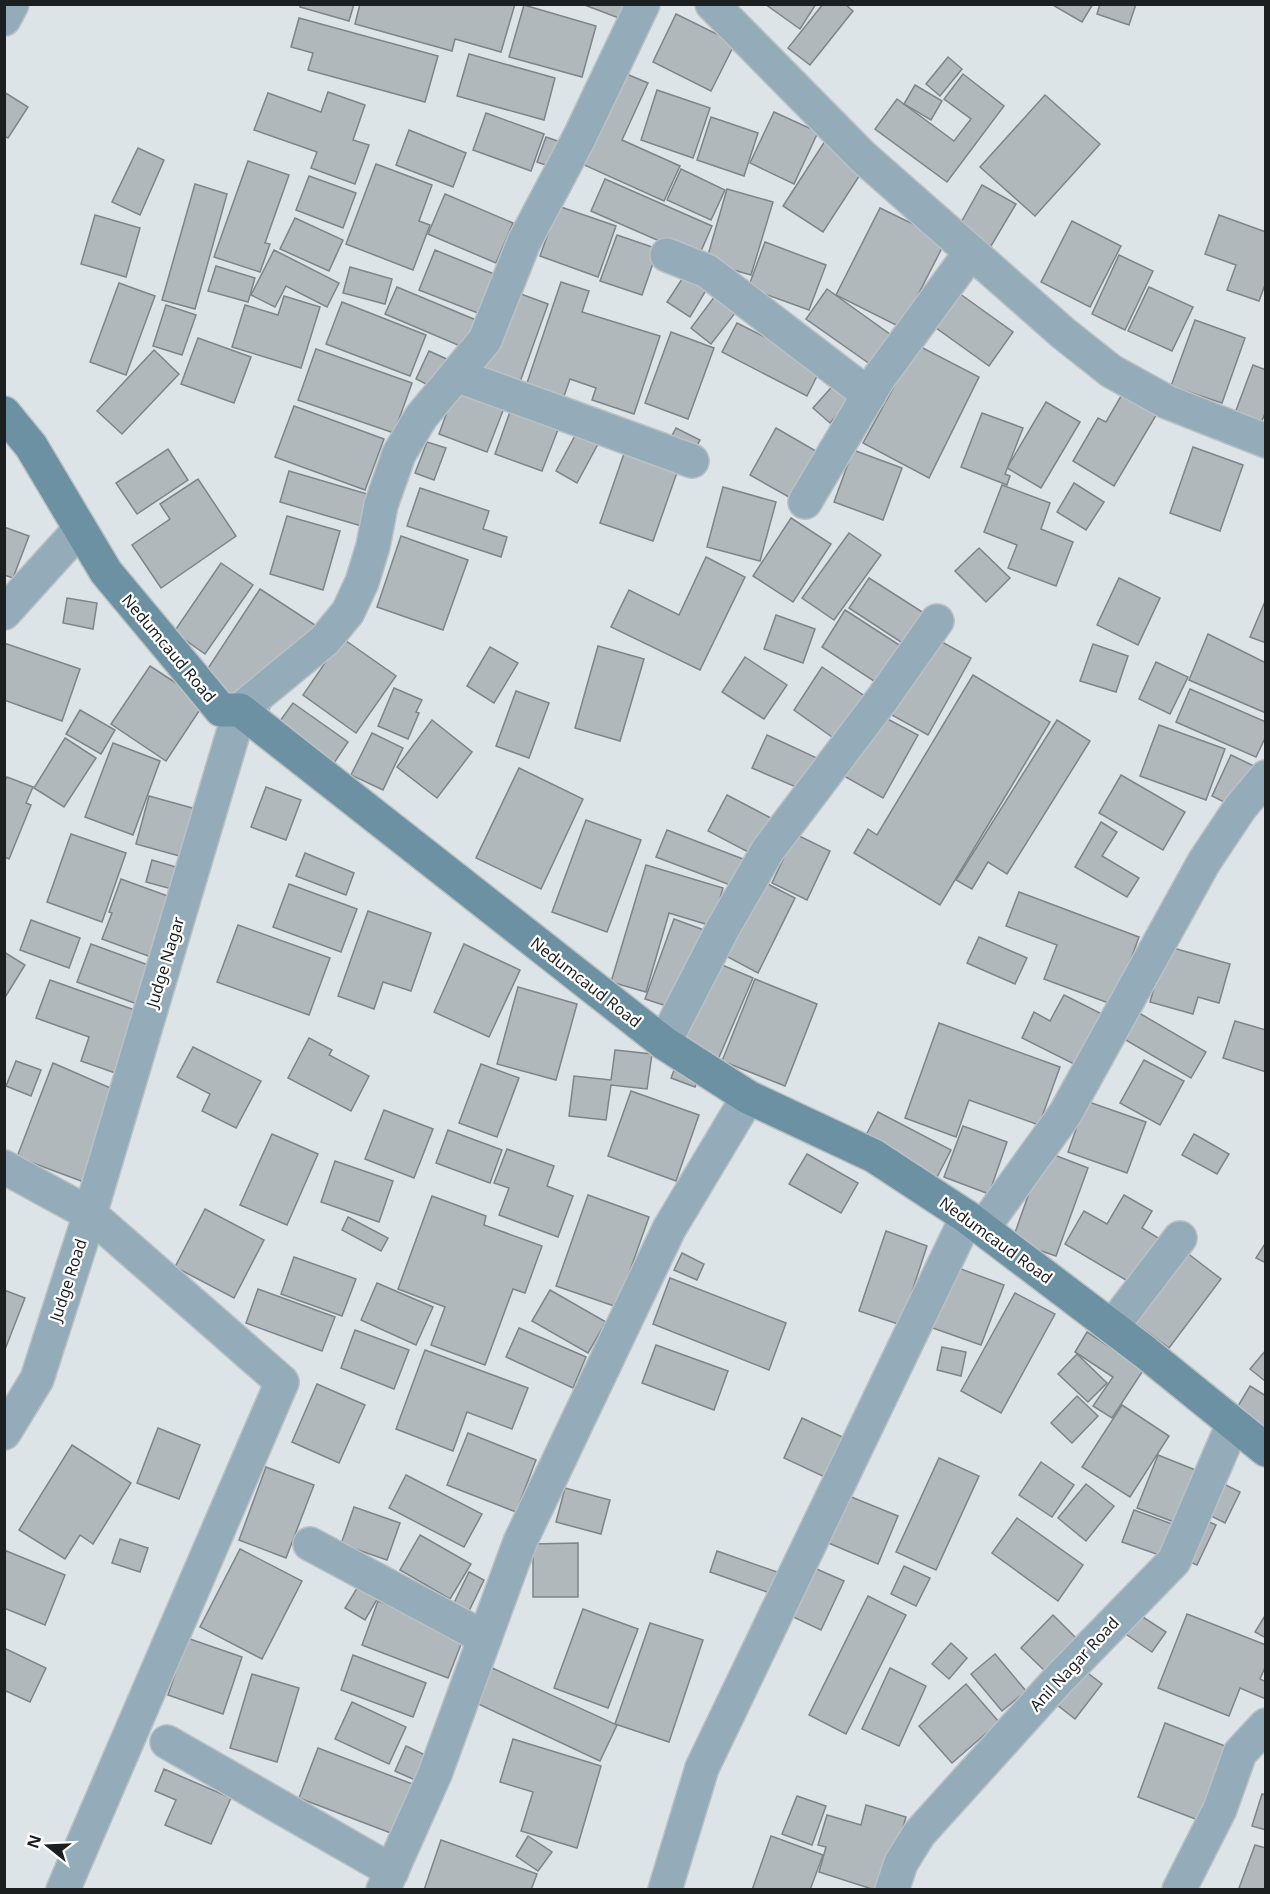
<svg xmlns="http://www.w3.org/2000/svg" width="1270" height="1894" font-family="'Noto Sans',sans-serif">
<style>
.building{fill:#b1b8bc;stroke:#7e8588;stroke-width:1.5}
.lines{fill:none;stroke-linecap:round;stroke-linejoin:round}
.minor-casing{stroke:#bac1c4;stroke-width:36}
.secondary-casing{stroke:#bac1c4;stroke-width:36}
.minor{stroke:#94acb9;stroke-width:33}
.secondary{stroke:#6c91a3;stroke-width:33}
.labels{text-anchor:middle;stroke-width:4.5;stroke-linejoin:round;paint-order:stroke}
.street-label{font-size:16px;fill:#1c1f20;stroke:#fff}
</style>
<rect width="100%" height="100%" fill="#dde4e8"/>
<g class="building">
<polygon points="301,4 354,4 349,21 300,7"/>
<polygon points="360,4 406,5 515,4 501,52 455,39 452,51 355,24"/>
<polygon points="582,4 639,4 632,23"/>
<polygon points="765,4 816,4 800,29"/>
<polygon points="823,4 845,4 853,11 810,65 788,48"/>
<polygon points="1051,4 1093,4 1082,22"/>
<polygon points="1100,4 1136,4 1129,25 1097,14"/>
<polygon points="524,5 596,26 582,77 509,57"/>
<polygon points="676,14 735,43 711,91 653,62"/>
<polygon points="299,18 438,56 425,102 308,70 313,53 291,47"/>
<polygon points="469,54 555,78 544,120 457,96"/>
<polygon points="948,57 962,69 940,96 926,84"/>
<polygon points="624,73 648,83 622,140 680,166 664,201 582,164"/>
<polygon points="963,74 1004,106 947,182 875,129 897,99 954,141 971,119 944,99"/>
<polygon points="915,85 942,101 931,120 904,104"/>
<polygon points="657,90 710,108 693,158 641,140"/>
<polygon points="4,92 28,107 8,138 4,136"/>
<polygon points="328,92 365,105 353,140 369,145 355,184 311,168 317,152 254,130 268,93 321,112"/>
<polygon points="1045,95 1100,144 1035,216 980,167"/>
<polygon points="774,112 818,132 794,184 750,163"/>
<polygon points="486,113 544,134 531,171 473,150"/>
<polygon points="711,117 758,133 744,176 697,160"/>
<polygon points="409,130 466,153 453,187 396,165"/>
<polygon points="546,137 566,144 557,169 537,162"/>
<polygon points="827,138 867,164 823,232 783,206"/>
<polygon points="138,148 164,160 140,215 112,202"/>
<polygon points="248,161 289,175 265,243 270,244 260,272 214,257"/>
<polygon points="376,164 432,185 419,221 430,225 413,270 346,244"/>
<polygon points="681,169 725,190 711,220 667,200"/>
<polygon points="309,176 356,193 343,228 296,210"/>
<polygon points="605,179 712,226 698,258 591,211"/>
<polygon points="195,184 227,194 195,309 162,300"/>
<polygon points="982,185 1016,204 991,246 958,228"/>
<polygon points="727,189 773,202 751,275 706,262"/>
<polygon points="445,194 513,223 496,263 428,234"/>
<polygon points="558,206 616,226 598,277 540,256"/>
<polygon points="880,208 946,240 917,297 921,299 906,330 836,295"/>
<polygon points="95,215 140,228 126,277 81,264"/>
<polygon points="1219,215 1266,232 1266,282 1259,301 1227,290 1236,265 1205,254"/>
<polygon points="295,218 343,240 329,271 280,249"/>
<polygon points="1072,221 1121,246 1090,307 1041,282"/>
<polygon points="617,235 658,249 642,295 600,281"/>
<polygon points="765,242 826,265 809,310 748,288"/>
<polygon points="274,250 339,283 327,307 286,286 275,307 251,295"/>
<polygon points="435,250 499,276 483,315 419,290"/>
<polygon points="1119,255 1153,271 1125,330 1092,314"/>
<polygon points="216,266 255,278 248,302 208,291"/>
<polygon points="350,267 392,279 385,304 343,293"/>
<polygon points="686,273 708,287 690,317 667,302"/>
<polygon points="561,282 589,291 582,312 660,336 634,414 592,400 596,388 570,379 563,399 526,386"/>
<polygon points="119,283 155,296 126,375 90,362"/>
<polygon points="397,287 476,320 465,348 385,314"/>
<polygon points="1149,287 1193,307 1172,351 1128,331"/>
<polygon points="827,289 898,340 877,369 806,319"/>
<polygon points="510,290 548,304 520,382 481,369"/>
<polygon points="956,291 1013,332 989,366 932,325"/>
<polygon points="284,296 320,307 301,368 232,347 245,305 278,315"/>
<polygon points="715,296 736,312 711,344 691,328"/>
<polygon points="342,302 426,335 410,376 326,344"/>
<polygon points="166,305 196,315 182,355 153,346"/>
<polygon points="1195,320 1245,338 1222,403 1171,386"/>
<polygon points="737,323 822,366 807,396 722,352"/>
<polygon points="671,332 714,348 688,419 645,403"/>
<polygon points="198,338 251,357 234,403 181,384"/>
<polygon points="917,345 979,377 929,478 863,443"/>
<polygon points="316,349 412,383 394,433 298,400"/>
<polygon points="154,350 179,374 122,434 97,411"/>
<polygon points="429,351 449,360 436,389 416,379"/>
<polygon points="1253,365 1266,370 1266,411 1261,423 1235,413"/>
<polygon points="837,381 854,395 830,423 813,408"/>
<polygon points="455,390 504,408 487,452 439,434"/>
<polygon points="1124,391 1158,412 1114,486 1073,461 1098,418 1106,422"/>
<polygon points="1046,402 1080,422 1041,488 1007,468"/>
<polygon points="294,406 384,439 365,490 275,457"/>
<polygon points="511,409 559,427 542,471 495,454"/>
<polygon points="982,413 1023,428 1005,474 1010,476 1007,485 961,467"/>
<polygon points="676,428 700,440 691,457 667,445"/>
<polygon points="776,428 821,454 796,501 750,475"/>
<polygon points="577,432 598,444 577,483 556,471"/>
<polygon points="427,442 446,448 434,480 415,473"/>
<polygon points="627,445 680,464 653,541 600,523"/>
<polygon points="1193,447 1243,465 1220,531 1170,513"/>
<polygon points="168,449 188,480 137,514 116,483"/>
<polygon points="853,450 902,468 883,520 834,502"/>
<polygon points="289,471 374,496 365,527 280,502"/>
<polygon points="198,479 236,536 161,588 132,545 170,519 160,504"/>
<polygon points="1074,483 1104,502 1086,530 1057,512"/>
<polygon points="1002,485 1050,503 1041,529 1073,542 1056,586 1008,568 1017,545 984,532"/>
<polygon points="723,487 776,502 760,561 707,547"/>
<polygon points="420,488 489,511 483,529 507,537 501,557 407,526"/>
<polygon points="287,516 340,531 323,590 270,574"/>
<polygon points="791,518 831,544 793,602 753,576"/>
<polygon points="4,527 29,536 13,578 4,575"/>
<polygon points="849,533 881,555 834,620 802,598"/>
<polygon points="401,536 468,560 443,630 377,607"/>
<polygon points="979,548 1010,578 986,602 955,571"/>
<polygon points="706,557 745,577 700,670 611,627 629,590 679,615"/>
<polygon points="221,563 253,585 205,654 174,632"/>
<polygon points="869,578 927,615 907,646 849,608"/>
<polygon points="1119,578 1160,598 1138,645 1097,625"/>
<polygon points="260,589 318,627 265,716 203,676"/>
<polygon points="67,598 97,603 93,629 63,623"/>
<polygon points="1266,599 1266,643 1250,637"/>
<polygon points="845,610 907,650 883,687 822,647"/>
<polygon points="776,615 815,629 803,663 764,649"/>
<polygon points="1208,634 1266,663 1266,713 1189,680"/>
<polygon points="933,637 971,658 928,735 890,714"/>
<polygon points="342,638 396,676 356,733 303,695"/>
<polygon points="4,643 80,669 62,721 4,700"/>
<polygon points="1093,644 1128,656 1116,692 1080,681"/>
<polygon points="598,646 644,659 620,741 575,728"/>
<polygon points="490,647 518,663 494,703 467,686"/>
<polygon points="745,657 787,685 764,719 722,692"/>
<polygon points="1156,662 1188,677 1170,714 1139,699"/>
<polygon points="150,666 205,702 166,761 111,724"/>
<polygon points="822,667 872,701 842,744 794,710"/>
<polygon points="973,675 1050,722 940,905 854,853 868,829 877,835"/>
<polygon points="394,688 422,700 416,712 419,713 408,739 378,726"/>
<polygon points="1190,689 1266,722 1266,736 1256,757 1176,722"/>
<polygon points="516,691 549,703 529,758 496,746"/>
<polygon points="293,703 348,742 328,772 272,732"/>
<polygon points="80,710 115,730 101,754 66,734"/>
<polygon points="878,714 918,735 883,798 844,776"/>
<polygon points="432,720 472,752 437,798 397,767"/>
<polygon points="1057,720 1090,741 1007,874 988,862 972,889 956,880"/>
<polygon points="1159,725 1225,749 1206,800 1140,776"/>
<polygon points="372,733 403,748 383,790 351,775"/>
<polygon points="767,735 817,758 803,790 752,768"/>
<polygon points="65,738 96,758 64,807 34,788"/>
<polygon points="113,743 160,761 133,835 85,817"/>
<polygon points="1231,755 1254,766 1234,807 1212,796"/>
<polygon points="519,768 583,799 541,889 476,858"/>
<polygon points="1121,775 1185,812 1163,850 1099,813"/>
<polygon points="7,777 33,787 26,803 31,805 9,859 4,857 4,782"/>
<polygon points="266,787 301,800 286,840 251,827"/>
<polygon points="727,795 771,818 752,854 708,831"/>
<polygon points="149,796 207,812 194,860 136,844"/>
<polygon points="586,820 641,840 607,932 552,912"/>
<polygon points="1101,822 1117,832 1102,856 1139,878 1127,897 1075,867"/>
<polygon points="667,830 743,859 733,886 656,857"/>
<polygon points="71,834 126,853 102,922 47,902"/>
<polygon points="795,834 830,851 807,900 772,883"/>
<polygon points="305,853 354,873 346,895 296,876"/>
<polygon points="152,860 193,872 187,893 146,882"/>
<polygon points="646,865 723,888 712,926 669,913 646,992 611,982"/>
<polygon points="121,879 184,902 162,961 102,939 112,913 109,912"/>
<polygon points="764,882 795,898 758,973 726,956"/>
<polygon points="289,884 357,909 341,952 273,927"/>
<polygon points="1019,892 1139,937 1114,1005 1044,979 1057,945 1006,926"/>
<polygon points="368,911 431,933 411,991 383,982 374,1009 338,996"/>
<polygon points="674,919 704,930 676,1009 645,999"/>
<polygon points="31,920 80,938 69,968 20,950"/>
<polygon points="238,925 330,958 309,1015 217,982"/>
<polygon points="979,937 1027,958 1015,984 967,963"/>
<polygon points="91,944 151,966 137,1004 77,982"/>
<polygon points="464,944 520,970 489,1037 434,1012"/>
<polygon points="1166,946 1230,964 1219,1003 1198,997 1193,1014 1150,1002"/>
<polygon points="4,952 25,965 4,999"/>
<polygon points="715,962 753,978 717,1062 679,1046"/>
<polygon points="755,979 817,1004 785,1086 722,1061"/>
<polygon points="50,980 146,1014 124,1076 81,1061 89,1037 36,1018"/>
<polygon points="518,987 577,1004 556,1080 497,1064"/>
<polygon points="1064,995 1106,1016 1080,1067 1022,1038 1034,1012 1050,1021"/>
<polygon points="1139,1013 1206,1052 1191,1078 1124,1039"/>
<polygon points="1235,1021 1266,1030 1266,1072 1223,1058"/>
<polygon points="939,1023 1060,1067 1039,1125 969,1100 956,1137 905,1118"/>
<polygon points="309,1038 332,1050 329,1055 369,1076 351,1111 288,1078"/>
<polygon points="193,1047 261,1081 236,1128 202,1111 210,1094 177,1077"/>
<polygon points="615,1050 652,1054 647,1089 611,1085 606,1120 569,1116 574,1076 611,1080"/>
<polygon points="1144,1060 1184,1081 1160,1125 1120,1103"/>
<polygon points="16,1061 41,1070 31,1096 6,1086"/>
<polygon points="53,1063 115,1090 97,1187 17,1157"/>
<polygon points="481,1064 519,1078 497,1137 459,1123"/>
<polygon points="676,1065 700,1074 695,1087 671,1078"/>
<polygon points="631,1091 699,1115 676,1181 608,1156"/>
<polygon points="1086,1101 1146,1122 1127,1173 1068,1152"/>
<polygon points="384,1110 433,1129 414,1178 365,1159"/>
<polygon points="878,1112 951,1150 936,1179 863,1141"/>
<polygon points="963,1126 1007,1142 989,1194 944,1177"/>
<polygon points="448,1130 502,1150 490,1183 436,1163"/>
<polygon points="272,1134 318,1154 287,1225 240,1205"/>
<polygon points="1194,1134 1229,1154 1217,1174 1182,1155"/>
<polygon points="507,1149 554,1166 547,1186 573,1196 558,1237 499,1215 509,1188 494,1183"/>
<polygon points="1044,1151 1088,1168 1056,1256 1012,1241"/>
<polygon points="807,1154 858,1183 841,1213 789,1184"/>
<polygon points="335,1161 393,1181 379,1222 321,1202"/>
<polygon points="588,1195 649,1217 617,1307 556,1286"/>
<polygon points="1124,1195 1152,1211 1142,1228 1163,1241 1136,1286 1065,1244 1084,1211 1107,1224"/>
<polygon points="432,1196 486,1216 484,1225 542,1246 525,1293 513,1289 485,1365 431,1345 445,1307 398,1289"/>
<polygon points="205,1209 264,1240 234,1298 175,1267"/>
<polygon points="348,1217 388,1238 381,1251 342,1230"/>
<polygon points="886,1231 927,1246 901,1325 859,1311"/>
<polygon points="1266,1242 1266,1263 1256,1258"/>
<polygon points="1182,1249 1221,1279 1169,1348 1130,1319"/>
<polygon points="682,1253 704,1264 697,1280 674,1270"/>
<polygon points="294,1257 356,1279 342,1316 281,1294"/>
<polygon points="953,1266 1004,1285 981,1345 930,1327"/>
<polygon points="670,1278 786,1323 769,1370 653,1324"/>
<polygon points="377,1283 433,1307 416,1345 361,1320"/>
<polygon points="258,1289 335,1317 322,1351 246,1323"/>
<polygon points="4,1290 25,1298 4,1352"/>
<polygon points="550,1290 606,1322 588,1353 532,1321"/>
<polygon points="1015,1293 1055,1314 1001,1413 961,1391"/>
<polygon points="519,1328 586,1357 573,1388 506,1357"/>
<polygon points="355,1330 409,1350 394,1389 341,1368"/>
<polygon points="1087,1332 1144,1369 1112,1418 1093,1406 1113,1377 1075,1352"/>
<polygon points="656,1345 728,1371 714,1410 642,1383"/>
<polygon points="942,1347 966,1352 961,1376 937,1370"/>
<polygon points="425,1350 528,1388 512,1429 467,1412 453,1451 396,1429"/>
<polygon points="1266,1350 1266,1380 1265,1381 1250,1369"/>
<polygon points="1077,1354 1107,1383 1088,1402 1058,1374"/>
<polygon points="317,1384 365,1405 339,1463 292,1442"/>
<polygon points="1250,1386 1266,1396 1266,1430 1235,1411"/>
<polygon points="1077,1396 1098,1416 1072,1443 1051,1423"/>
<polygon points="1122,1405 1169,1436 1130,1497 1082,1467"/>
<polygon points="802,1418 847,1439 829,1479 784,1458"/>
<polygon points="158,1428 200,1445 179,1499 137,1483"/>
<polygon points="468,1433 536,1460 516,1512 447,1485"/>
<polygon points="72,1445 131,1483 93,1544 80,1535 65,1559 19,1530"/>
<polygon points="1158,1455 1203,1473 1182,1525 1137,1508"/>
<polygon points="939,1458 979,1476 936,1570 896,1552"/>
<polygon points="1041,1462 1074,1485 1052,1517 1019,1495"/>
<polygon points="266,1467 314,1485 286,1558 239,1540"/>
<polygon points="406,1475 482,1514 464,1547 389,1508"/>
<polygon points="1214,1479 1240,1492 1225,1523 1199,1510"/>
<polygon points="1086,1484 1114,1506 1086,1541 1058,1518"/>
<polygon points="565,1488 610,1500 601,1534 556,1522"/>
<polygon points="839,1492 898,1516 878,1564 819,1539"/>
<polygon points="354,1507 400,1523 387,1560 341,1544"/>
<polygon points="1134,1510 1180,1527 1168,1558 1122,1542"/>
<polygon points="1197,1517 1216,1525 1197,1565 1179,1557"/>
<polygon points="1017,1518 1083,1565 1058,1601 992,1553"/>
<polygon points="420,1535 471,1564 450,1599 400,1570"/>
<polygon points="120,1539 148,1548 140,1572 112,1563"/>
<polygon points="578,1543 578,1597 533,1597 533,1544"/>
<polygon points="240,1549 302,1581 262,1659 200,1627"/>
<polygon points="4,1550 65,1575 45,1625 4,1608"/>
<polygon points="717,1551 777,1572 770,1593 710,1572"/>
<polygon points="904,1566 930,1578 916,1606 891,1594"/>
<polygon points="812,1567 844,1581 821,1630 789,1615"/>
<polygon points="469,1572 484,1580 469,1611 454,1603"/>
<polygon points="359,1585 379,1596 365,1620 345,1608"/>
<polygon points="868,1596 906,1615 846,1734 809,1715"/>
<polygon points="378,1601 465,1634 448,1678 362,1645"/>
<polygon points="583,1609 638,1629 608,1708 554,1688"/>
<polygon points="1132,1610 1166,1632 1152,1652 1120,1630"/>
<polygon points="1187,1614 1266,1645 1266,1665 1260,1679 1266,1682 1266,1699 1240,1688 1229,1716 1158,1688"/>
<polygon points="1266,1614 1266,1638 1255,1632"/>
<polygon points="1053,1615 1077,1639 1045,1671 1021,1648"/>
<polygon points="650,1623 703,1640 669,1742 615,1724"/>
<polygon points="187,1638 242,1657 223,1714 168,1695"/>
<polygon points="951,1643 967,1658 949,1679 932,1664"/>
<polygon points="4,1648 46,1668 30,1702 6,1691 4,1695"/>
<polygon points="995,1654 1026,1691 1002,1711 971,1674"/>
<polygon points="353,1655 426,1683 413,1717 341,1690"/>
<polygon points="1077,1665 1102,1684 1075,1719 1051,1700"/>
<polygon points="490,1667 617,1725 600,1761 474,1702"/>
<polygon points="890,1668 926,1686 899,1746 862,1729"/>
<polygon points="252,1674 299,1688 277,1762 230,1748"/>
<polygon points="966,1684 999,1722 952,1763 919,1726"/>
<polygon points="352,1702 406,1727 389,1764 335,1739"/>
<polygon points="1165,1723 1225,1746 1198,1820 1138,1797"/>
<polygon points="513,1739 601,1766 577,1848 521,1831 533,1792 500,1782"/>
<polygon points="406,1746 425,1755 415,1780 395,1771"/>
<polygon points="318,1748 415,1785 396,1835 299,1798"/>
<polygon points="164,1769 231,1798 211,1844 165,1825 176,1800 155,1791"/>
<polygon points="1262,1794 1266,1795 1266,1830 1252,1826"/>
<polygon points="797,1796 826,1806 812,1845 782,1834"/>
<polygon points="866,1805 906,1817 884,1890 875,1890 819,1872 826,1847 818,1845 827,1815 861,1825"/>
<polygon points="528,1836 552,1852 538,1871 516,1856"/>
<polygon points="771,1836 823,1855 810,1890 752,1890"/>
<polygon points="441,1840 537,1874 531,1890 424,1890"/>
<polygon points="1255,1845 1266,1848 1266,1890 1244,1890 1239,1888"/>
</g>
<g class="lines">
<defs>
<g id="minor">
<polyline points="712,4 862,156 1063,333 1111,371 1167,402 1266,441"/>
<polyline points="4,19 12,4"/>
<polyline points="667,255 707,271 869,395"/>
<polyline points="456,375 692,461"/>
<polyline points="805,502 878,379 971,252"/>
<polyline points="4,613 80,529"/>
<polyline points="664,1043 723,928 768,850 883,698 937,621"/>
<polyline points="4,1167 90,1214 37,1379 4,1433"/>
<polyline points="983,1228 1065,1114 1204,862 1240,808 1266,777"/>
<polyline points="1112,1327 1180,1238"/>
<polyline points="310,1544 485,1638"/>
<polyline points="167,1742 392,1871"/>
<polyline points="63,1890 282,1382 90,1214 240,710 325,640 348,612 362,582 373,546 381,505 399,454 421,417 485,340 524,242 580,136 643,4"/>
<polyline points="383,1890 435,1774 520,1542 669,1229 748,1097"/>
<polyline points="665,1890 702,1768 967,1217"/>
<polyline points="892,1890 901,1863 919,1834 1058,1680 1174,1561 1233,1424"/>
<polyline points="1179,1890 1220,1809 1240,1753 1266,1725"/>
</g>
<polyline id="secondary" points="4,413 31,446 106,572 221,710 240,710 664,1043 748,1097 874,1156 967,1217 1145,1352 1266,1450"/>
</defs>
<use href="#minor" class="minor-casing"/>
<use href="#secondary" class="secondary-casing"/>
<use href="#minor" class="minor"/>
<use href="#secondary" class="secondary"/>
</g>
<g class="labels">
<g class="street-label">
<text transform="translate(169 648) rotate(50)" y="6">Nedumcaud Road</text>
<text transform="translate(165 962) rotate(-73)" y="6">Judge Nagar</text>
<text transform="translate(586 982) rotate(38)" y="6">Nedumcaud Road</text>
<text transform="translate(996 1240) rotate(36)" y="6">Nedumcaud Road</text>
<text transform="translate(68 1280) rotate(-72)" y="6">Judge Road</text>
<text transform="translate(1074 1664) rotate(-47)" y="6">Anil Nagar Road</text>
</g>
</g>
<rect width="1270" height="1894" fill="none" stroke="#1c1f20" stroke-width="12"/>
<g transform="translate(48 1846) rotate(288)" stroke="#ffffff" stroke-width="4.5" paint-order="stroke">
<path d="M0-4.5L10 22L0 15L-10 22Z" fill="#1c1f20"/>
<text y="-9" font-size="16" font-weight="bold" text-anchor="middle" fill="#1c1f20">N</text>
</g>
</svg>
